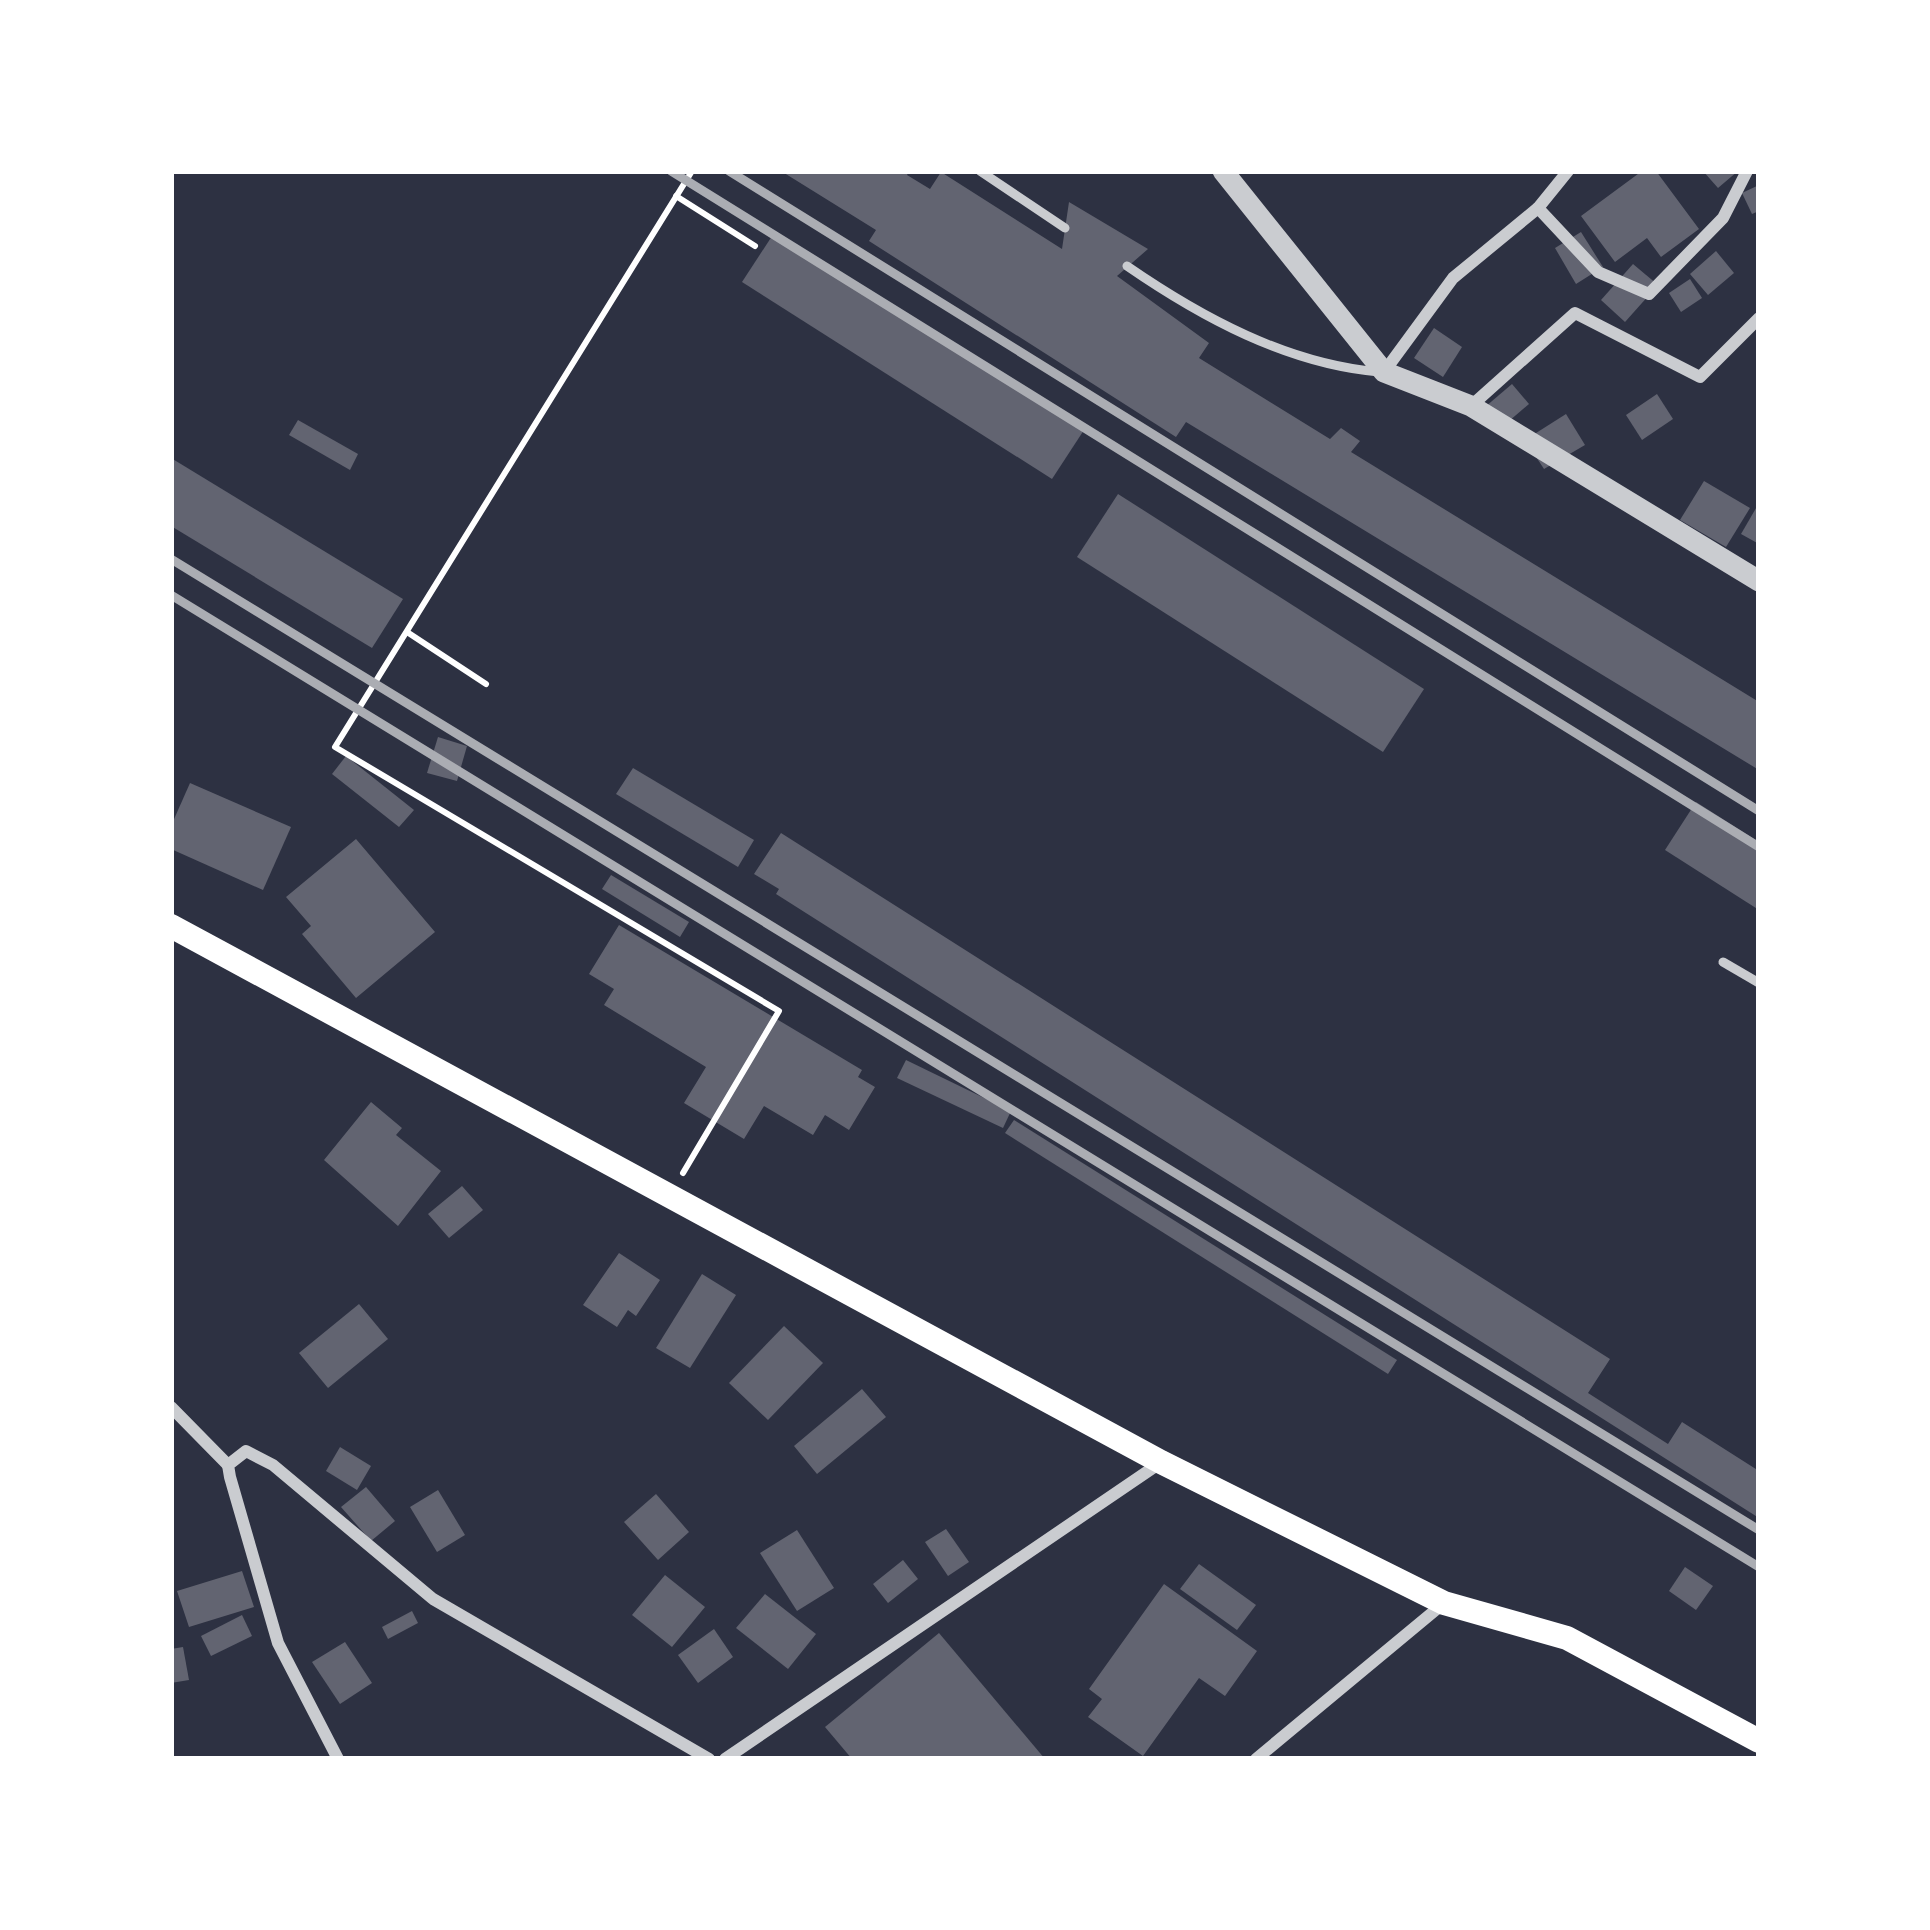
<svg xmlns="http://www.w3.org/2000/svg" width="1930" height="1930" font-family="Manrope,sans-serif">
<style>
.building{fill:#626471}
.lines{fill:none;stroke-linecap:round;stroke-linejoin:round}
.path{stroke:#fff;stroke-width:6}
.service{stroke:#caccd0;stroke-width:9}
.minor{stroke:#caccd0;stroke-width:12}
.tertiary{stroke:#caccd0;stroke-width:21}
.secondary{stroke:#fff;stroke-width:24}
.rail{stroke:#abadb3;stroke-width:9}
</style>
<rect width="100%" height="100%" fill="#2d3142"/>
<g class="building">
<polygon points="781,171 909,171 907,175 930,189 941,172 1062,249 1069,202 1148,249 1117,276 1209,343 1199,358 1330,439 1341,428 1360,441 1351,452 1759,702 1759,770 1186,422 1176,437 869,241 876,230"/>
<polygon points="1642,171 1656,171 1699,229 1661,257 1647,238 1615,262 1581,216"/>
<polygon points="1703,171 1738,171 1718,188"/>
<polygon points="1759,185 1759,211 1752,214 1742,193"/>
<polygon points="1581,232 1603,267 1576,284 1555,248"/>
<polygon points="774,233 1084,430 1052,479 742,282"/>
<polygon points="1716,251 1734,273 1708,295 1690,274"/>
<polygon points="1633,264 1658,285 1625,322 1601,300"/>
<polygon points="1690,279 1702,298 1681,312 1669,293"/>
<polygon points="1434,328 1462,347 1443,377 1414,358"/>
<polygon points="1512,384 1529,404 1502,427 1485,407"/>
<polygon points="1657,394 1673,419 1642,440 1626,415"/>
<polygon points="1566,414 1585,445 1544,469 1525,440"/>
<polygon points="298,420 358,454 350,470 289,435"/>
<polygon points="171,458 403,599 372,648 171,526"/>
<polygon points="1704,481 1750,508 1726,547 1680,520"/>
<polygon points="1118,494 1424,689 1383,752 1077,557"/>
<polygon points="1759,503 1759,544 1741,534"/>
<polygon points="438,737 467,746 457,781 427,773"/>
<polygon points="346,756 414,810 399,827 332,774"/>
<polygon points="633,768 754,840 738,867 616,794"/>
<polygon points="190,783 291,827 263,890 171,849 171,826"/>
<polygon points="1696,802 1759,842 1759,910 1665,850"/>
<polygon points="781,833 1610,1359 1588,1393 1668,1444 1682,1422 1759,1471 1759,1518 776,894 779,889 754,874"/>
<polygon points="356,839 435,932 356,998 302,934 311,926 286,897"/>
<polygon points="611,875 689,922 680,937 602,889"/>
<polygon points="619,925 862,1070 858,1077 875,1087 849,1130 825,1115 813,1135 764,1106 744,1139 684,1103 706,1067 604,1005 614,989 589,974"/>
<polygon points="906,1060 1011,1111 1003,1128 897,1078"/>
<polygon points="371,1102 402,1128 396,1135 441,1171 398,1226 324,1160"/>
<polygon points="1014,1120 1397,1360 1388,1374 1005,1133"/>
<polygon points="462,1186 483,1210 449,1238 428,1214"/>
<polygon points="619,1253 660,1280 636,1316 628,1310 617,1327 583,1305"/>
<polygon points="702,1274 736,1295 690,1368 656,1348"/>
<polygon points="359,1304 388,1339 328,1388 299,1353"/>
<polygon points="784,1326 823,1363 768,1420 729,1383"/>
<polygon points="862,1389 886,1417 817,1474 794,1446"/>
<polygon points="340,1447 371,1466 357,1490 326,1471"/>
<polygon points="366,1487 395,1521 371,1541 341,1507"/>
<polygon points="438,1490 465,1535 437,1552 410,1507"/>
<polygon points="656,1494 689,1532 658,1560 624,1522"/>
<polygon points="946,1529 969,1562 948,1576 925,1542"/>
<polygon points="797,1530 834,1588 797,1611 760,1553"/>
<polygon points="903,1560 918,1579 888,1603 873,1584"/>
<polygon points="1199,1564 1256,1605 1237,1630 1180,1589"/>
<polygon points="1685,1567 1713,1586 1696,1610 1669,1591"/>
<polygon points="242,1571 254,1607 189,1627 177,1591"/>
<polygon points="665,1575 705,1607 672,1647 632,1615"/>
<polygon points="1164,1584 1257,1651 1225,1696 1199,1678 1143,1756 1088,1717 1102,1699 1089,1689"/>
<polygon points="765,1594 816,1634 788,1669 736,1628"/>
<polygon points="412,1611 418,1623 388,1639 382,1627"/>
<polygon points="242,1615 252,1636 211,1656 201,1636"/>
<polygon points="714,1629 733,1657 698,1683 678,1655"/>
<polygon points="939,1633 1045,1759 852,1759 825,1727"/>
<polygon points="345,1642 372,1683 340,1704 312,1662"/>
<polygon points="183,1647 189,1680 171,1683 171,1649"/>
</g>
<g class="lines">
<g class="path">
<polyline points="676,196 755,246"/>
<polyline points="407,632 486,684"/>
<polyline points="683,1173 779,1011 335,747 692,171"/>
</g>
<g class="service">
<polyline points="980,171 1065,228"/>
<path d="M 1127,266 C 1201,317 1287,364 1379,372"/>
<polyline points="1723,962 1759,983"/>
</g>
<g class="minor">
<polyline points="1538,208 1598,272 1649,294 1723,218 1747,171"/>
<polyline points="1384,372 1453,278 1538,208 1568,171"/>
<polyline points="1471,406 1575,313 1700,377 1759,318"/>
<polyline points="171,1407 228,1465"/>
<polyline points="338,1759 278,1643 230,1477 228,1465 246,1451 273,1465 433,1599 709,1759"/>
<polyline points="725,1759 1160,1463"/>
<polyline points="1256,1759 1444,1603"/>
</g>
<polyline class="tertiary" points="1223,171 1384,372 1471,406 1759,581"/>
<polyline class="secondary" points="171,926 1161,1462 1444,1603 1567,1638 1759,1741"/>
<g class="rail">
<polyline points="671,171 1759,847"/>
<polyline points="729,171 1759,811"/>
<polyline points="171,559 1759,1530"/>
<polyline points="171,595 1759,1567"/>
</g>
</g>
<rect width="1930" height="1930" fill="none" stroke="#ffffff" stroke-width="348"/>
</svg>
